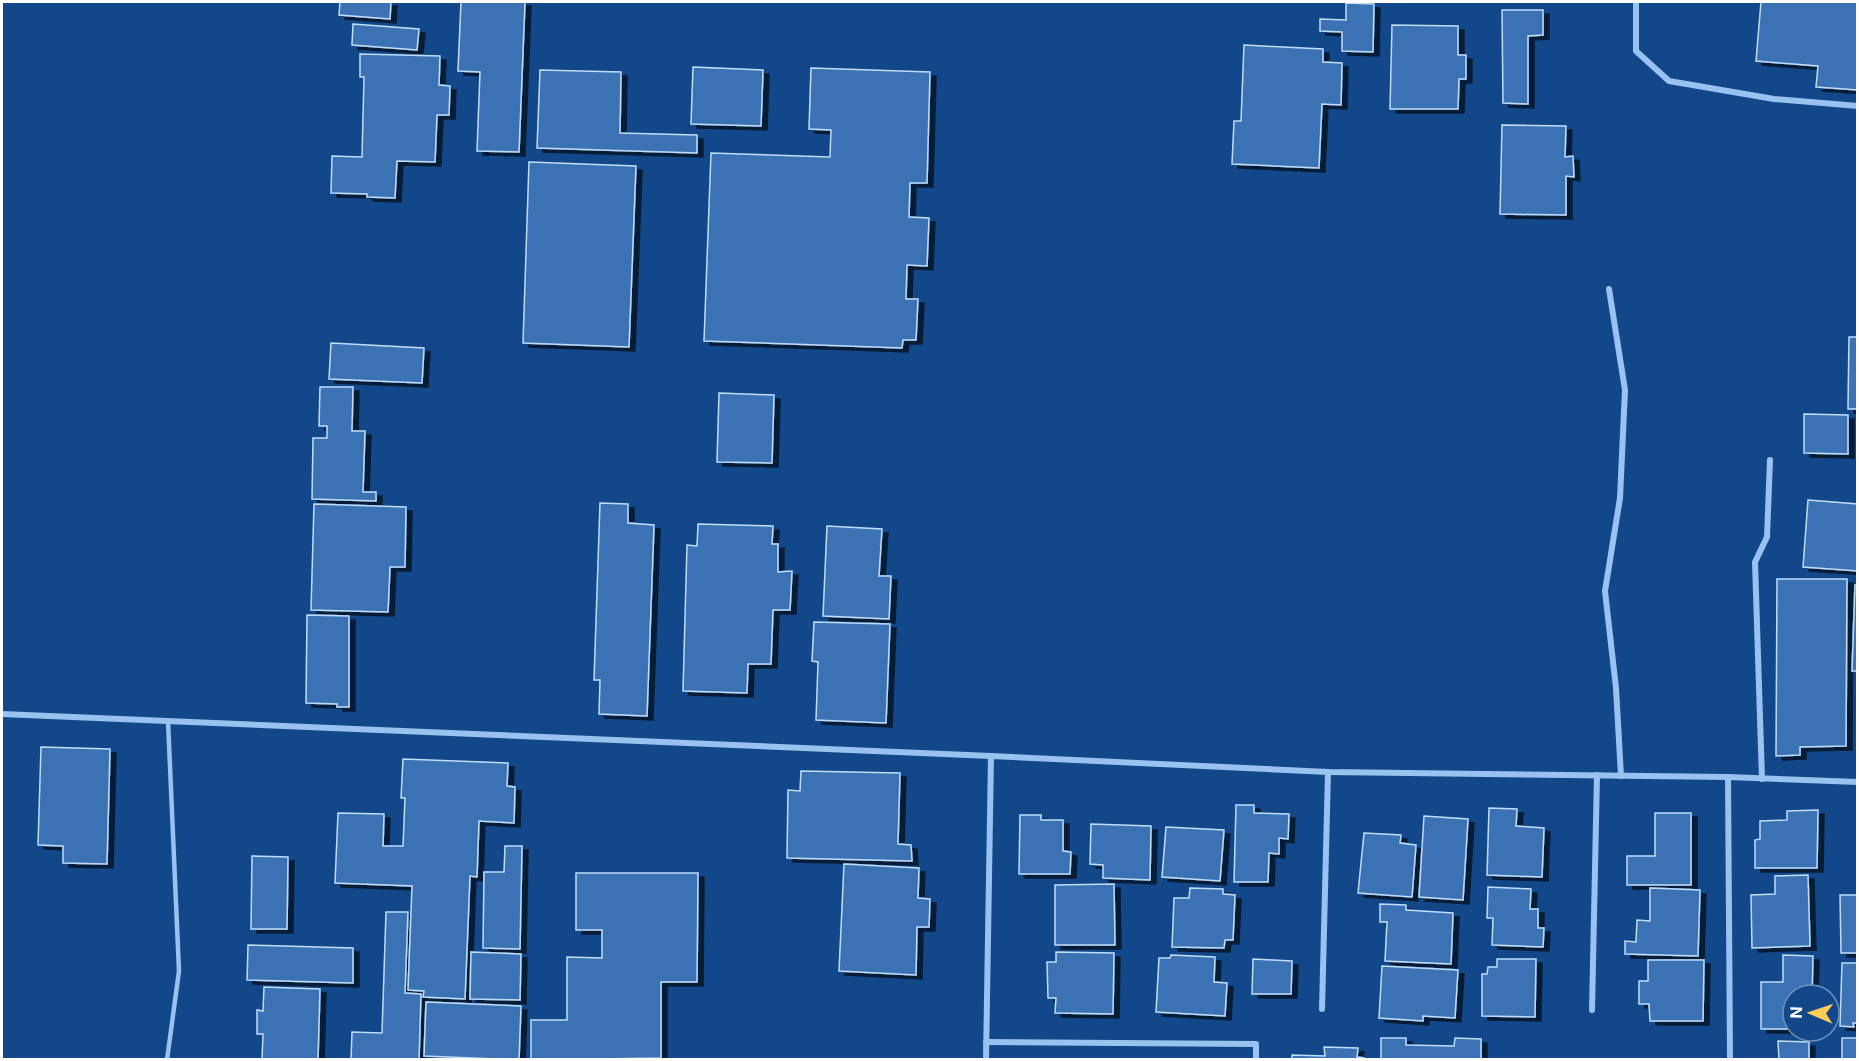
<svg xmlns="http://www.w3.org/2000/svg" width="1859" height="1061" font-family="Inter,sans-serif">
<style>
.building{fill:#3b72b3;stroke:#bfdcfc;stroke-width:1.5;filter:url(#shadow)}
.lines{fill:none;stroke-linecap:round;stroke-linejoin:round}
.lane{stroke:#99c2f0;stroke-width:4.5}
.street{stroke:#99c2f0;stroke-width:6}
</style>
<defs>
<filter id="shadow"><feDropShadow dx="6" dy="4" stdDeviation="0" flood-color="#0009"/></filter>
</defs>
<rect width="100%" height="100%" fill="#12488a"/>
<g class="building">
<polygon points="340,2 391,2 390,19 339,15"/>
<polygon points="461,2 525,2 519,152 477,151 480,72 458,71"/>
<polygon points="1761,2 1858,2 1858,90 1816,87 1818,66 1756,61"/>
<polygon points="1346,3 1374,4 1373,52 1342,51 1342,32 1320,31 1320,19 1346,20"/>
<polygon points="1502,10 1543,10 1543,35 1528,36 1528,104 1503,103"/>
<polygon points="353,24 419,29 417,50 352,45"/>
<polygon points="1392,25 1458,26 1458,55 1466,55 1466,79 1459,79 1458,109 1390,109"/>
<polygon points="1244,45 1323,49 1323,62 1342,63 1341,105 1322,104 1319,168 1232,164 1234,121 1241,121"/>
<polygon points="360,54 440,56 439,85 450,86 449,115 437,115 435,162 397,161 395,198 367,197 367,194 331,193 332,156 362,157 364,77 360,77"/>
<polygon points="693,67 763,70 761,126 691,124"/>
<polygon points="811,68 930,72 927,183 910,183 909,217 929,218 927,266 907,265 906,299 918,299 916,340 903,340 902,348 704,341 711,153 830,157 831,130 809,129"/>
<polygon points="540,70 621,72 620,133 697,135 697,153 537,148"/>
<polygon points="1502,125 1566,126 1565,157 1573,156 1574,177 1566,176 1566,215 1500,214"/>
<polygon points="529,162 636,166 629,347 523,343"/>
<polygon points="1849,337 1858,337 1858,409 1848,409"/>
<polygon points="331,343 424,348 422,383 329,379"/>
<polygon points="320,387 353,387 352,431 365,431 363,492 376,492 376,501 312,499 313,438 327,438 327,426 319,426"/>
<polygon points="719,393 774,395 772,463 717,462"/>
<polygon points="1804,414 1848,415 1848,454 1804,453"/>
<polygon points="1808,500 1858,504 1858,571 1803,567"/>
<polygon points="600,503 628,504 628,523 654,525 647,716 599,714 600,680 594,680"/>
<polygon points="314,504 406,507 405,567 390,567 388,612 311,610"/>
<polygon points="698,524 773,526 772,544 778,544 778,572 792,571 790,610 773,610 771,664 748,664 747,693 683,691 687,545 697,546"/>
<polygon points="827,526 882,529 879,576 891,576 889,619 823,616"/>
<polygon points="1777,579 1847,579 1846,746 1800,747 1800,755 1776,756"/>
<polygon points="1855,585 1858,585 1858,671 1852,671"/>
<polygon points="307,615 349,616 349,707 337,707 337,704 306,703"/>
<polygon points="814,622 890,624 886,723 816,720 818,662 812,661"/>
<polygon points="41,747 110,749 107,864 63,863 63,846 38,845"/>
<polygon points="403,759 508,763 507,786 515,787 514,823 479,821 477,877 470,876 465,999 423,997 424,991 408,990 412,886 335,883 338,813 384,814 383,846 403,846 405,798 401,798"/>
<polygon points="801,771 900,773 898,844 911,845 912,861 787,858 788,790 800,791"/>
<polygon points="1236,805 1254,805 1254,813 1289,814 1288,839 1279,838 1279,854 1269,853 1268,882 1234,882"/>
<polygon points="1489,808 1517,809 1516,826 1544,828 1542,877 1487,875"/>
<polygon points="1818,810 1817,868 1755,868 1755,840 1760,839 1760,821 1787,820 1787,811"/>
<polygon points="1655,813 1691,813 1691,885 1627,885 1627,856 1655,856"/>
<polygon points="1020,815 1041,815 1041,820 1063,820 1063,851 1071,852 1070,874 1019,874"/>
<polygon points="1424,816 1468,819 1463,900 1419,897"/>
<polygon points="1091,824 1151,826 1150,880 1103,878 1103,865 1090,864"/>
<polygon points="1166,827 1224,830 1220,881 1162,877"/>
<polygon points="1364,833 1401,835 1400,843 1416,845 1412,897 1358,893"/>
<polygon points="505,846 522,846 520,949 483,948 484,872 504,872"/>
<polygon points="252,856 288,857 287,929 251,929"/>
<polygon points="844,864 919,868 918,898 930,899 929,927 917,927 916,975 839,971"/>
<polygon points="576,873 698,873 697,982 661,982 661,1058 531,1060 531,1020 567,1020 567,957 602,958 602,930 576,930"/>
<polygon points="1808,875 1810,946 1752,948 1751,895 1775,894 1775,876"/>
<polygon points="1114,884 1115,945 1055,945 1055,885"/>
<polygon points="1488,887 1531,889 1530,909 1538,909 1538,928 1544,928 1543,947 1492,945 1493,918 1487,918"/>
<polygon points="1190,888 1223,889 1223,894 1235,895 1233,940 1225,940 1224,948 1172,947 1174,898 1189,898"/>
<polygon points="1650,888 1700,890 1698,956 1625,954 1625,941 1636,942 1637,920 1650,921"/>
<polygon points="1840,895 1858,895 1858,953 1841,953"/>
<polygon points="1380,904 1406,905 1406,910 1453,913 1451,964 1385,961 1387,922 1380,922"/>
<polygon points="386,912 408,912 405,993 421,994 419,1060 351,1060 352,1032 382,1033"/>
<polygon points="248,945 353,948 353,983 247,980"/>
<polygon points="471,952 521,954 520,1000 470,999"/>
<polygon points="1056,952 1114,953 1113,1014 1055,1013 1056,998 1048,998 1047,962 1056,962"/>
<polygon points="1171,955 1215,957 1214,982 1227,983 1225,1016 1156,1012 1159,958 1170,958"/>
<polygon points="1783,955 1813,956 1812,995 1793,995 1793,1029 1761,1029 1761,982 1783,982"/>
<polygon points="1253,959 1292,961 1291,994 1252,994"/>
<polygon points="1497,959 1536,959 1535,1017 1482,1016 1482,974 1487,974 1488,967 1497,967"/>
<polygon points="1648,960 1704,960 1703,1021 1650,1021 1649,1004 1639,1004 1639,981 1648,981"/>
<polygon points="1842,963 1858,963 1858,1023 1853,1023 1854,1027 1840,1026"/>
<polygon points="1382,966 1458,970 1455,1018 1423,1016 1423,1021 1379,1018"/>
<polygon points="264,987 320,989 318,1060 262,1060 263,1034 257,1034 257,1010 263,1011"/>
<polygon points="426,1002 521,1006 519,1060 424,1056"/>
<polygon points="1381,1038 1406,1038 1406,1045 1454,1046 1455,1038 1481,1039 1481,1060 1381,1060"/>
<rect x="1842" y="1038" width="16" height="22"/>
<polygon points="1778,1041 1809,1042 1809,1060 1779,1060"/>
<polygon points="1324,1047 1358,1048 1357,1057 1364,1058 1364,1060 1292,1060 1292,1055 1325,1056"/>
</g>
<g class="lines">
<polyline class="lane" points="167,1060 179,971 168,721"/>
<g class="street">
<polyline points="1636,2 1636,51 1669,81 1774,99 1858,106"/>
<polyline points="1609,289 1625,390 1620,498 1605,591 1616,688 1621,776"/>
<polyline points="2,714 991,756 1328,772 1728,777 1858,782"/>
<polyline points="1728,777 1730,1060"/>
<polyline points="1762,779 1755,562 1767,537 1770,460"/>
<polyline points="1322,1009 1328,772"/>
<polyline points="1592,1010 1597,775"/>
<polyline points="986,1042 1256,1044 1256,1060"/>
<polyline points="986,1060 991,756"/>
</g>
</g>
<rect width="1859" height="1061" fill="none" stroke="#ffffff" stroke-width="6"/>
<g transform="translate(1811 1013) rotate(272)"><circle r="28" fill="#12488a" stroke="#7191b9" stroke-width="1.5"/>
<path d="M0-4.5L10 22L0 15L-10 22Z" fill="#ffcc58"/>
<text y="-9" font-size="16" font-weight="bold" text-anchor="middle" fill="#ffffff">N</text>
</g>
</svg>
